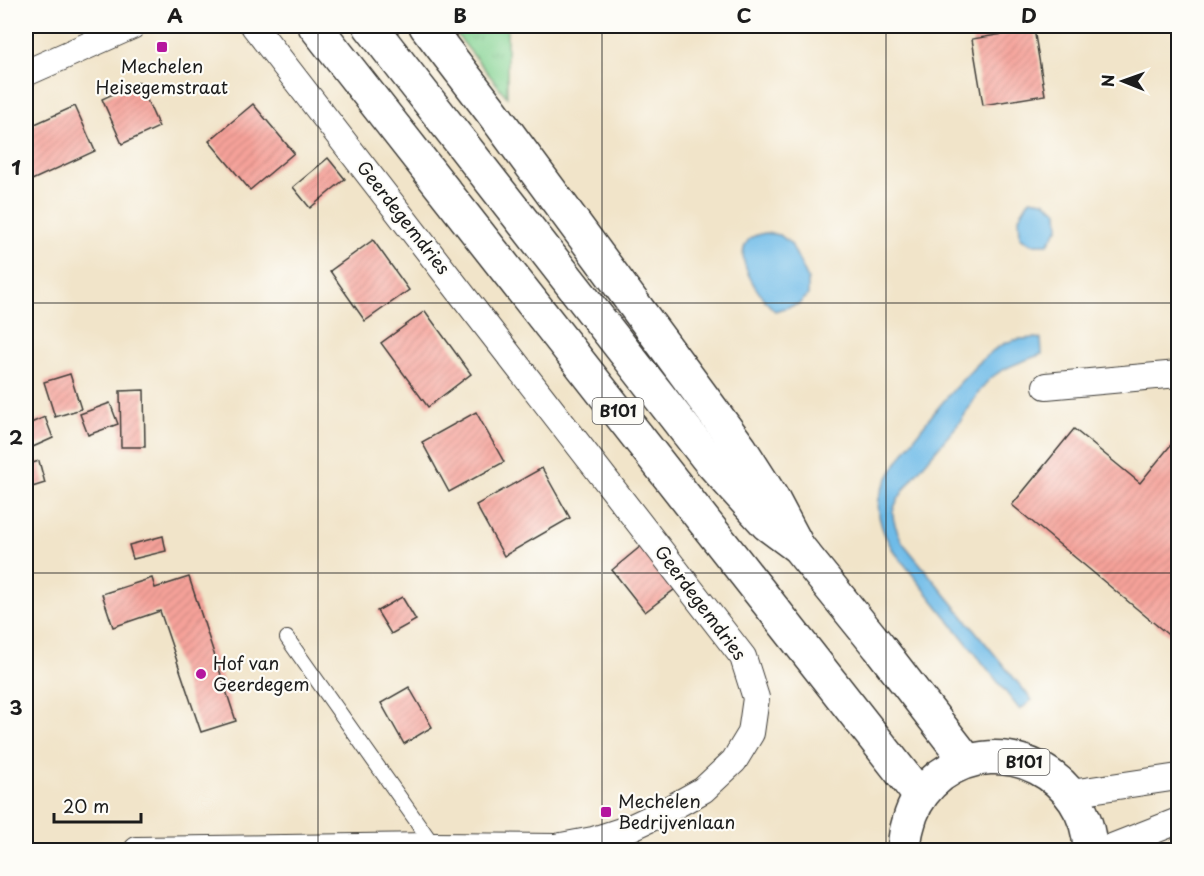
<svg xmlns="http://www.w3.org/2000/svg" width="1204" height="876" font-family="'Playpen Sans',sans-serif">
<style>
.grass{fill:url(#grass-tufts);stroke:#507858;stroke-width:1.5}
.water{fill:#6ebbe8;stroke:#456c82;stroke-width:1.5}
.building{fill:url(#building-hatch)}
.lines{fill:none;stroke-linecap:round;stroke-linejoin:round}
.lane-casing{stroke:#3c3a36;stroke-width:16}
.street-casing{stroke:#3c3a36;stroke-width:28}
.primary-casing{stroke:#3c3a36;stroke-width:36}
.highway-casing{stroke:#3c3a36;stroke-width:36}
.lane{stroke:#fff;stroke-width:14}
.street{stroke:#fff;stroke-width:26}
.primary{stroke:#fff;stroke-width:33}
.highway{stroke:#fff;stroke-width:33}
.grid{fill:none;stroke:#1c1c1c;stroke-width:1.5;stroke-opacity:0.55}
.poi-dot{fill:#b5179e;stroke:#fdfcf7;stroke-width:2}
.labels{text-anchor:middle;stroke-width:4.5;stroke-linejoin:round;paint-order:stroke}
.shield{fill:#fdfcf7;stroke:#605f5e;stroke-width:1.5}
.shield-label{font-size:16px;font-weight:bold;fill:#1c1c1c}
.poi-label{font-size:18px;fill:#1c1c1c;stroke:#fdfcf7;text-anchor:start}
.street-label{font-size:18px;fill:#1c1c1c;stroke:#fdfcf7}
.neatline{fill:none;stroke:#1c1c1c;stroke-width:2}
.grid-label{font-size:20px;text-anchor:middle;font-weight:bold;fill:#1c1c1c}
</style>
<defs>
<pattern id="grass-tufts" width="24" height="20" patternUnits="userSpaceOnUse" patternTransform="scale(1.5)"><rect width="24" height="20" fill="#84d393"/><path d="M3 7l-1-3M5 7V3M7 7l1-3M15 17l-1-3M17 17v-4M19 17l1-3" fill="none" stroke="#71b57e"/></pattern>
<pattern id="building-hatch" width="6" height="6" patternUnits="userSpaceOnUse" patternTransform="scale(1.5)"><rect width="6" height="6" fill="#f5a199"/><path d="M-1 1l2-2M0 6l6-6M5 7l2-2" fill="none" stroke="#d18a83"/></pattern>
</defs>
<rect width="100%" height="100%" fill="#fdfcf7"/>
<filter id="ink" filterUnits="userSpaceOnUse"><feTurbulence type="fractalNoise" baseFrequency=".0167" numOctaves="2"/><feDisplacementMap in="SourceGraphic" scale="12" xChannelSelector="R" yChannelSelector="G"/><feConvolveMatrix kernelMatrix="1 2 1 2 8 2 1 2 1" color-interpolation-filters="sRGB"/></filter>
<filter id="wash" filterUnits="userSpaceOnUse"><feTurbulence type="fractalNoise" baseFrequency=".008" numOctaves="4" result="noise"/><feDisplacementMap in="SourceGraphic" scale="24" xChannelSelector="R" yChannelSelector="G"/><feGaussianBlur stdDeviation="1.35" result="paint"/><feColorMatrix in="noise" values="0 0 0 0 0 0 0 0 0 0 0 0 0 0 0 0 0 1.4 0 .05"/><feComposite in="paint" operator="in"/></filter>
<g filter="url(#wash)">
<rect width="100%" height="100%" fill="#f1e4c9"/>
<polygon class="grass" points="450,26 507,26 507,97"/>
<g class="water">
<polygon points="1030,199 1044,201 1058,212 1059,227 1048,244 1031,244 1020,237 1019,217"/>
<path d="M 765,233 L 780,235 L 791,244 L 808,279 L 808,295 L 799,304 L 775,311 C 760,298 728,254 752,237 C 755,235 761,234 765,233 Z"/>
<path d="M 1035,338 L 1041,339 L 1042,354 C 1027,360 1008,365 995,375 C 979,386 971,408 959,423 C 945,441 896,492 893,512 C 892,522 899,535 903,543 L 1032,700 L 1020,710 L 893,550 C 884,535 876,518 879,499 C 885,467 971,362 1000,346 C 1011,339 1022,339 1035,338 Z"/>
</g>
<g id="blocks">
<g class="building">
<polygon points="1034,29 1045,95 983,105 972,39"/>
<polygon points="139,82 159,127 122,144 102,99"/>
<polygon points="253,104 294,153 250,190 209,141"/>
<polygon points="75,106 95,151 32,180 26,166 26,128"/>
<polygon points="328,158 345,179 310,208 293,187"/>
<polygon points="373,240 409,290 365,321 330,271"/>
<polygon points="425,311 471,374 428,407 381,343"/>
<polygon points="70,374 81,409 55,417 44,382"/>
<polygon points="144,390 145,447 121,447 120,391"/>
<polygon points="110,403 118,424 88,435 80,414"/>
<polygon points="476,412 504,462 449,492 422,442"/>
<polygon points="45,417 53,438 26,450 26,425"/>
<polygon points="1074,429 1140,483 1178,436 1178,643 1012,505"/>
<polygon points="39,461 45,483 29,488 26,475 26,465"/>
<polygon points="542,468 570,518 504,556 476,505"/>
<polygon points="163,536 166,551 133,559 129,545"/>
<polygon points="641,546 675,589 645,612 612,570"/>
<polygon points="189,577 236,721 201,732 160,611 113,627 102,594 152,578 155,588"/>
<polygon points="402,597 416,620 391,634 377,611"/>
<polygon points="409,687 432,727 404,744 381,703"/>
</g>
</g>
</g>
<g filter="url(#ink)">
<use href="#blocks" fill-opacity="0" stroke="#3c3a36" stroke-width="1.5"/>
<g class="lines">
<defs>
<polyline id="lane" points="287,638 434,846"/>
<g id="street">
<polyline points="26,73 132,26"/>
<polyline points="1046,386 1178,374"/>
<polyline points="1071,793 1178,777"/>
<polyline points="137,850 434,846 556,847 593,840 630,828 662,813 703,790 734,761 751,733 756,698 743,657 254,26"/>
<polyline points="1104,850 1178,821"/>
</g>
<polyline id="primary" points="426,26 492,112 740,448 772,498 798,547"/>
<g id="highway">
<polyline points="315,26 920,796"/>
<polyline points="370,26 709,460 767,524 798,547 879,647 967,761"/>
<path d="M 905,850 C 904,837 907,828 911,815 C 917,798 927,786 941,775 C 1002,731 1088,775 1090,850"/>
</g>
</defs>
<use href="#lane" class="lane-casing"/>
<use href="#street" class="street-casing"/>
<use href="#primary" class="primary-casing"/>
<use href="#highway" class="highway-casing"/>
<use href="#lane" class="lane"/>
<use href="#street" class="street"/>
<use href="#primary" class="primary"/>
<use href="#highway" class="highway"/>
</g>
</g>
<path class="grid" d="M 318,26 L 318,850M 602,26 L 602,850M 886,26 L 886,850M 26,303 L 1178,303M 26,573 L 1178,573"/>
<g class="poi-dot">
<rect x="156" y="41" width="12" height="12" rx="3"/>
<circle cx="201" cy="674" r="6"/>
<rect x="600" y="806" width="12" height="12" rx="3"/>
</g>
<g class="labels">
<g class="shield">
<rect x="592.5" y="398" width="51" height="26" rx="4.5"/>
<rect x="998.5" y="749" width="51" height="26" rx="4.5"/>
</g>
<g class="shield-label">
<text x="618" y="417">B101</text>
<text x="1024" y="768">B101</text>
</g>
<g class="poi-label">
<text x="162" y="73" text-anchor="middle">Mechelen<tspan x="162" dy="21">Heisegemstraat</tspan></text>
<text x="213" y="670">Hof van<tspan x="213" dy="21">Geerdegem</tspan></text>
<text x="618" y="808">Mechelen<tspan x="618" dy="21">Bedrijvenlaan</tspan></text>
</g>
<g class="street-label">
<text transform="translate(403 218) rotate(52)" y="6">Geerdegemdries</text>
<text transform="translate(700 603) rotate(53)" y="6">Geerdegemdries</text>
</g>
</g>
<rect width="1204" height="876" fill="none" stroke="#fdfcf7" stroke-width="66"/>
<g transform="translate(1123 81) rotate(271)" stroke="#fdfcf7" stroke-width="4.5" paint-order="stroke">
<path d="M0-4.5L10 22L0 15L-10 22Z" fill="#1c1c1c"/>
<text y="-9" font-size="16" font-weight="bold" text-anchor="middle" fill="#1c1c1c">N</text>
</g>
<path d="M54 813v9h87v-9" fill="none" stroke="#1c1c1c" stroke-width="3"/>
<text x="63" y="813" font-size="18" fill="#1c1c1c" stroke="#fdfcf7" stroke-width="4.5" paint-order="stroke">20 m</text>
<rect x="33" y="33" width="1138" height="810" class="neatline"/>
<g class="grid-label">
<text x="175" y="23">A</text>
<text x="460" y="23">B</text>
<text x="744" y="23">C</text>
<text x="1029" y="23">D</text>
<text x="16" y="175">1</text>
<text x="16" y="445">2</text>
<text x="16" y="715">3</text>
</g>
</svg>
